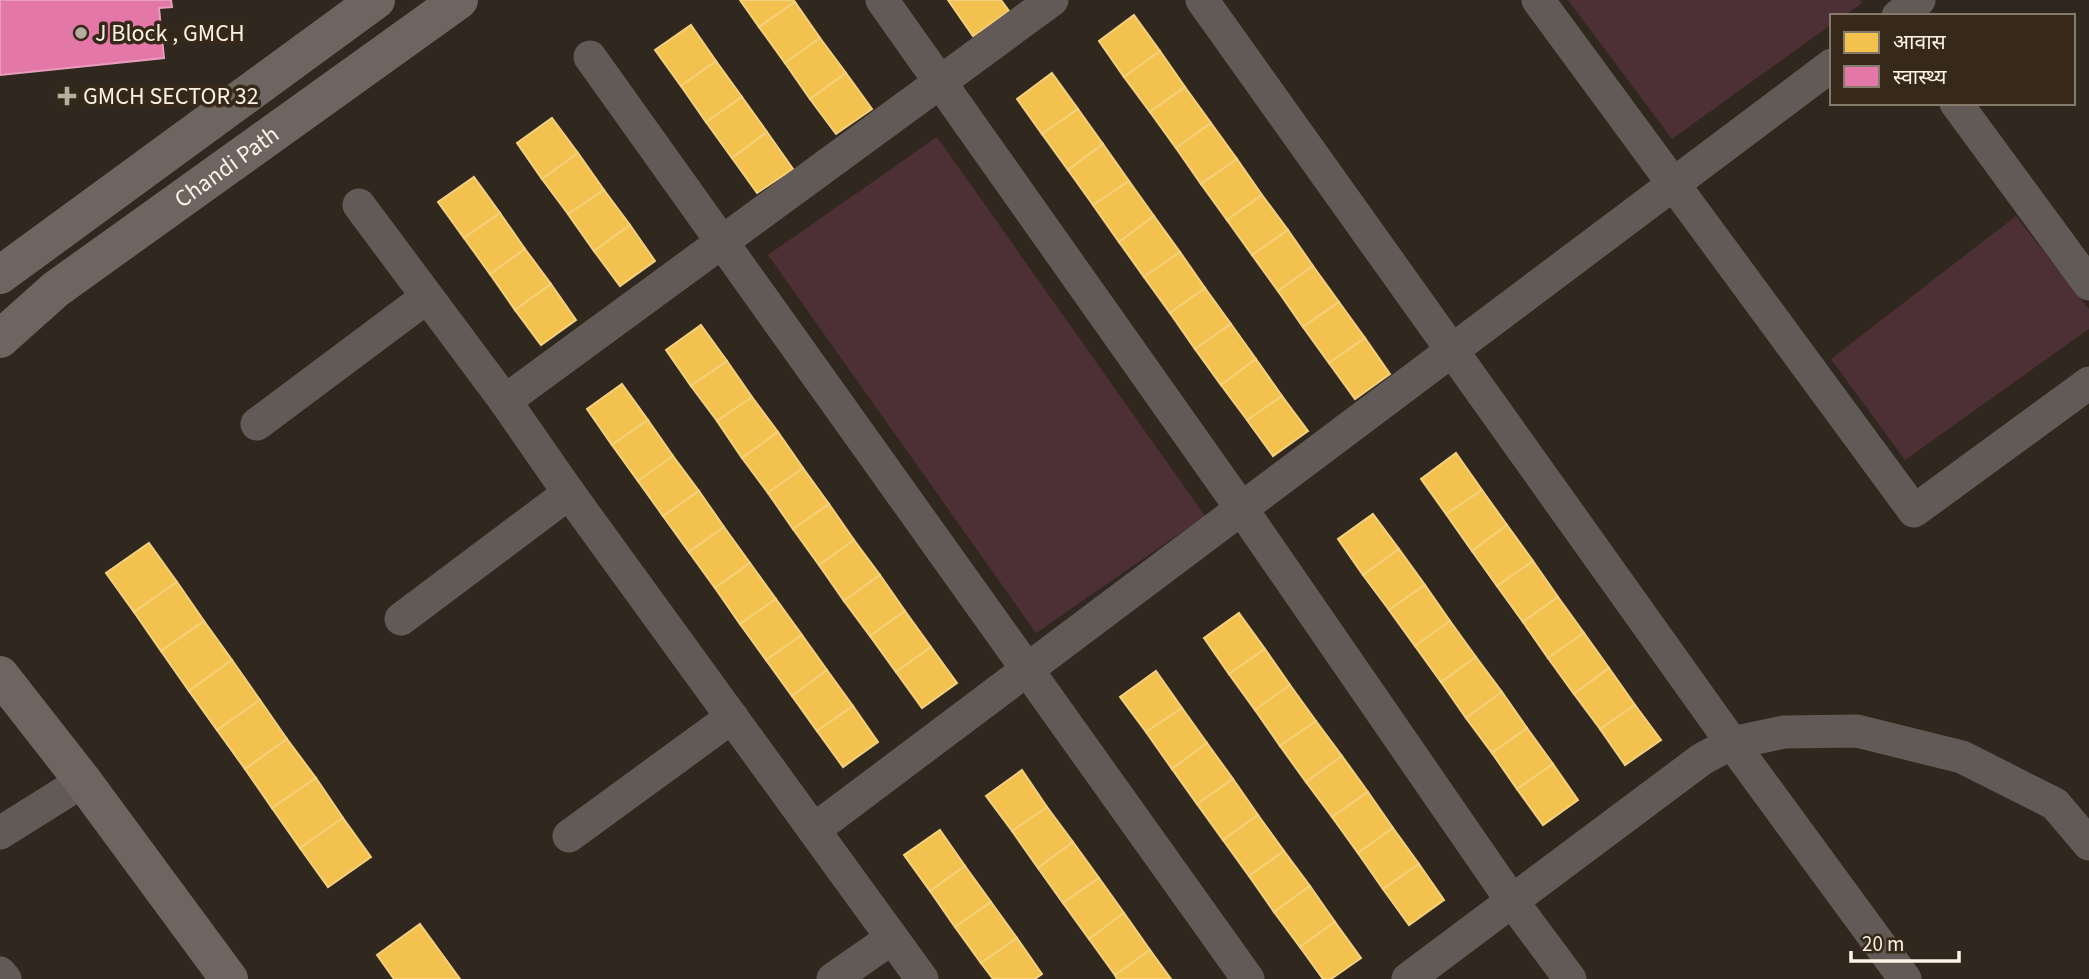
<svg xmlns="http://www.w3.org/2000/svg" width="2089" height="979" font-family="'Source Sans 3','Noto Sans Devanagari',sans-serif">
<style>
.green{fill:#4d2f36}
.homes{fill:#f2c14e;stroke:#f5d07c;stroke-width:2}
.health{fill:#e377a8;stroke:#ea9cbc;stroke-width:2}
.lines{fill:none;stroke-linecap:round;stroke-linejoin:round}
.street{stroke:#625a56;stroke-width:33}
.secondary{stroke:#6e6460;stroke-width:38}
.poi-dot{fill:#b5aca2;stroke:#362919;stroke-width:2.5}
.labels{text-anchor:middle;stroke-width:7;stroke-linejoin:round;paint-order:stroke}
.poi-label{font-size:24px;fill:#fcf3e9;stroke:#362919;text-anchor:start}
.street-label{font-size:24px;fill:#fcf3e9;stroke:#362919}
</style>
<rect width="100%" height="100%" fill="#30281f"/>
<g class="green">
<polygon points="1568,0 1860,0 1862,3 1844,16 1832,16 1832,24 1672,139"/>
<polygon points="937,137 1205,516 1036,633 768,255"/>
<polygon points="2016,216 2089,309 2089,329 1905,460 1831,359"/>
</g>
<g class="homes">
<polygon points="740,0 793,0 795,2 759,27"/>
<polygon points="948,0 1001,0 1009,11 973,36"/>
<polygon points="795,2 820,38 785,63 759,27"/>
<polygon points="1134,15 1160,51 1124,77 1099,41"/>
<polygon points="691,25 716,61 681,86 655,50"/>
<polygon points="820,38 846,73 810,99 785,63"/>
<polygon points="1160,51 1185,87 1150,112 1124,77"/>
<polygon points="716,61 742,97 706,122 681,86"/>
<polygon points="846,73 872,109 836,134 810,99"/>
<polygon points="1052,73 1078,109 1042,134 1017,99"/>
<polygon points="1185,87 1211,123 1176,148 1150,112"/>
<polygon points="742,97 767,132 732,158 706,122"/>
<polygon points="1078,109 1103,144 1068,170 1042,134"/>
<polygon points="552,118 578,153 542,179 517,143"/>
<polygon points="1211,123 1237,159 1201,184 1176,148"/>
<polygon points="767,132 793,169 757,193 732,158"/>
<polygon points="1103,144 1129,181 1093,205 1068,170"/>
<polygon points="578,153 604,190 568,214 542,179"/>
<polygon points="1237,159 1262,195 1227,220 1201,184"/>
<polygon points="474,177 500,213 464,238 438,202"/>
<polygon points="1129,181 1154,216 1119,242 1093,205"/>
<polygon points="604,190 630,225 594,251 568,214"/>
<polygon points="1262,195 1288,230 1252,255 1227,220"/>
<polygon points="500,213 525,249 490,274 464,238"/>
<polygon points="1154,216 1180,252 1144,277 1119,242"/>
<polygon points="630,225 655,261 620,286 594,251"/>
<polygon points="1288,230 1313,266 1278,291 1252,255"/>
<polygon points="525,249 551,284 515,310 490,274"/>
<polygon points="1180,252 1205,288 1170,313 1144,277"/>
<polygon points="1313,266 1339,302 1303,327 1278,291"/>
<polygon points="551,284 576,320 541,345 515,310"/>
<polygon points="1205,288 1231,324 1195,349 1170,313"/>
<polygon points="1339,302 1365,338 1329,363 1303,327"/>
<polygon points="1231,324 1256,359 1221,385 1195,349"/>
<polygon points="701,325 727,361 691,386 666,350"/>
<polygon points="1365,338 1390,374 1355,399 1329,363"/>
<polygon points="1256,359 1282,396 1247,420 1221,385"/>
<polygon points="727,361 752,397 717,421 691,386"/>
<polygon points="622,384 648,420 612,445 587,409"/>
<polygon points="1282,396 1308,431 1273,456 1247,420"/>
<polygon points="752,397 778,432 742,458 717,421"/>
<polygon points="648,420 673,456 638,481 612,445"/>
<polygon points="778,432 803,468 768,493 742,458"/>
<polygon points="1456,453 1482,490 1446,514 1421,479"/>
<polygon points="673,456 699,491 663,516 638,481"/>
<polygon points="803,468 829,504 793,529 768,493"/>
<polygon points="1482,490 1507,525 1472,551 1446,514"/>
<polygon points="699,491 724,527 689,552 663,516"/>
<polygon points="829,504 854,540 819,565 793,529"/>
<polygon points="1373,514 1399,549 1363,575 1338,539"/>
<polygon points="1507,525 1533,561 1497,586 1472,551"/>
<polygon points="724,527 750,563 715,588 689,552"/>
<polygon points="854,540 880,575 844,601 819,565"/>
<polygon points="149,543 177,582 134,612 106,573"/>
<polygon points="1399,549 1425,585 1389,610 1363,575"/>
<polygon points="1533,561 1558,597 1523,622 1497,586"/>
<polygon points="750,563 776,599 740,624 715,588"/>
<polygon points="880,575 905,611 870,636 844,601"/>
<polygon points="177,582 204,621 161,651 134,612"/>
<polygon points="1425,585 1450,621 1415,646 1389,610"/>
<polygon points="1558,597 1584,633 1548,658 1523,622"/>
<polygon points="776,599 802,635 766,660 740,624"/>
<polygon points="905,611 931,647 896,672 870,636"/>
<polygon points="1239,613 1265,649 1229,674 1204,638"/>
<polygon points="204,621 232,660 189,691 161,651"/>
<polygon points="1450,621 1476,657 1441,682 1415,646"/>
<polygon points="1584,633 1609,668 1574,694 1548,658"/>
<polygon points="802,635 827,670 792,696 766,660"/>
<polygon points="931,647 957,683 922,708 896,672"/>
<polygon points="1265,649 1290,685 1255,710 1229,674"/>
<polygon points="1476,657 1502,692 1466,718 1441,682"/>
<polygon points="232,660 260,700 217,730 189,691"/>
<polygon points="1609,668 1635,705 1600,729 1574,694"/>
<polygon points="827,670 853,706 817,731 792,696"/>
<polygon points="1156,671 1182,708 1146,732 1120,697"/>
<polygon points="1290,685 1316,721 1280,746 1255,710"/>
<polygon points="1502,692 1527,728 1492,753 1466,718"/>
<polygon points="260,700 287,739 245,769 217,730"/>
<polygon points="1635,705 1661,740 1625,765 1600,729"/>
<polygon points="853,706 878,742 843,767 817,731"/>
<polygon points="1182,708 1207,743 1172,769 1146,732"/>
<polygon points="1316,721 1342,756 1306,782 1280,746"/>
<polygon points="1527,728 1553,764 1517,789 1492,753"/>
<polygon points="287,739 316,778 272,808 245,769"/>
<polygon points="1207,743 1233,779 1197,804 1172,769"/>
<polygon points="1342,756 1368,792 1332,817 1306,782"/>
<polygon points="1553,764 1578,800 1543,825 1517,789"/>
<polygon points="1022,770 1047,807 1012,831 986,796"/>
<polygon points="316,778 343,818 300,848 272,808"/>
<polygon points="1233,779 1258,815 1223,840 1197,804"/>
<polygon points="1368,792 1393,828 1358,853 1332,817"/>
<polygon points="1047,807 1073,842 1038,868 1012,831"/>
<polygon points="1258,815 1284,851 1249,876 1223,840"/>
<polygon points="343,818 371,857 328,887 300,848"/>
<polygon points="1393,828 1419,864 1383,889 1358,853"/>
<polygon points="940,830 965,866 930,891 904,855"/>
<polygon points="1073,842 1099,878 1063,903 1038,868"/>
<polygon points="1284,851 1310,886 1274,912 1249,876"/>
<polygon points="1419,864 1444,900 1409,925 1383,889"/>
<polygon points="965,866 991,902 955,927 930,891"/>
<polygon points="1099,878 1124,913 1089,939 1063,903"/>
<polygon points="1310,886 1335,922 1300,947 1274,912"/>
<polygon points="991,902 1017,938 981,963 955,927"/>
<polygon points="1124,913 1150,950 1115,975 1089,939"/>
<polygon points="1335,922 1361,958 1331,979 1323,979 1300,947"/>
<polygon points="420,924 460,979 394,979 377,955"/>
<polygon points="1017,938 1042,974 1035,979 993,979 981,963"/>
<polygon points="1150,950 1171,979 1117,979 1115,975"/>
</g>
<polygon class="health" points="0,0 171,0 172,7 159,8 164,58 0,75"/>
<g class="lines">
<g class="street">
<polyline points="882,0 1241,508 1512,901 1570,979"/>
<polyline points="1202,0 1732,743 1905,979"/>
<polyline points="1538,0 1914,511 2089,383"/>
<polyline points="1898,16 1919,0"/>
<polyline points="590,57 1248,979"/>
<polyline points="1956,103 2089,284"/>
<polyline points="359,205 505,401 569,493 922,979"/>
<polyline points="505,401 1052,0"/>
<polyline points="257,424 427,297"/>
<polyline points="401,619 569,493"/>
<polyline points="815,829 1832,65"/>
<polyline points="0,833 83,781"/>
<polyline points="569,836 732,717"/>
<polyline points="0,973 5,979"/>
<polyline points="833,979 892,938"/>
<polyline points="1408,979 1702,759 1732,743 1784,732 1857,731 1962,757 2055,804 2089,844"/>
</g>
<g class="secondary">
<polyline points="0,275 376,0"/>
<path id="s1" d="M 0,339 L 56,289 L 459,0"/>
<polyline points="0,675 83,781 229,979"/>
</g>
</g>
<g class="poi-dot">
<circle cx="81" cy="33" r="7"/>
<path d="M63.5 85.5h7v7h7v7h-7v7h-7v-7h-7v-7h7z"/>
</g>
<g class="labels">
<g class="poi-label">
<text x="95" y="41">J Block , GMCH</text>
<text x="83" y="104">GMCH SECTOR 32</text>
</g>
<g class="street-label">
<text dy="8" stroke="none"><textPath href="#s1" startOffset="285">Chandi Path</textPath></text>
</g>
</g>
<rect x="1830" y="14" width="245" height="91" fill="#362919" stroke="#857a6c" stroke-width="2"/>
<rect x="1844" y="32" width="35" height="21" fill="#f2c14e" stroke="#857a6c" stroke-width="2"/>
<text x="1893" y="49" font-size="21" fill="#fcf3e9">आवास</text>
<rect x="1844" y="66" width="35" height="21" fill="#e377a8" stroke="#857a6c" stroke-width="2"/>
<text x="1893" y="84" font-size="21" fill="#fcf3e9">स्वास्थ्य</text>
<path d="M1851 951v10h108v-10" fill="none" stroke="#fcf3e9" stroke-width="3.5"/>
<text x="1862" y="951" font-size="21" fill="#fcf3e9" stroke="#362919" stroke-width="5" paint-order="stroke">20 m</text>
</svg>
